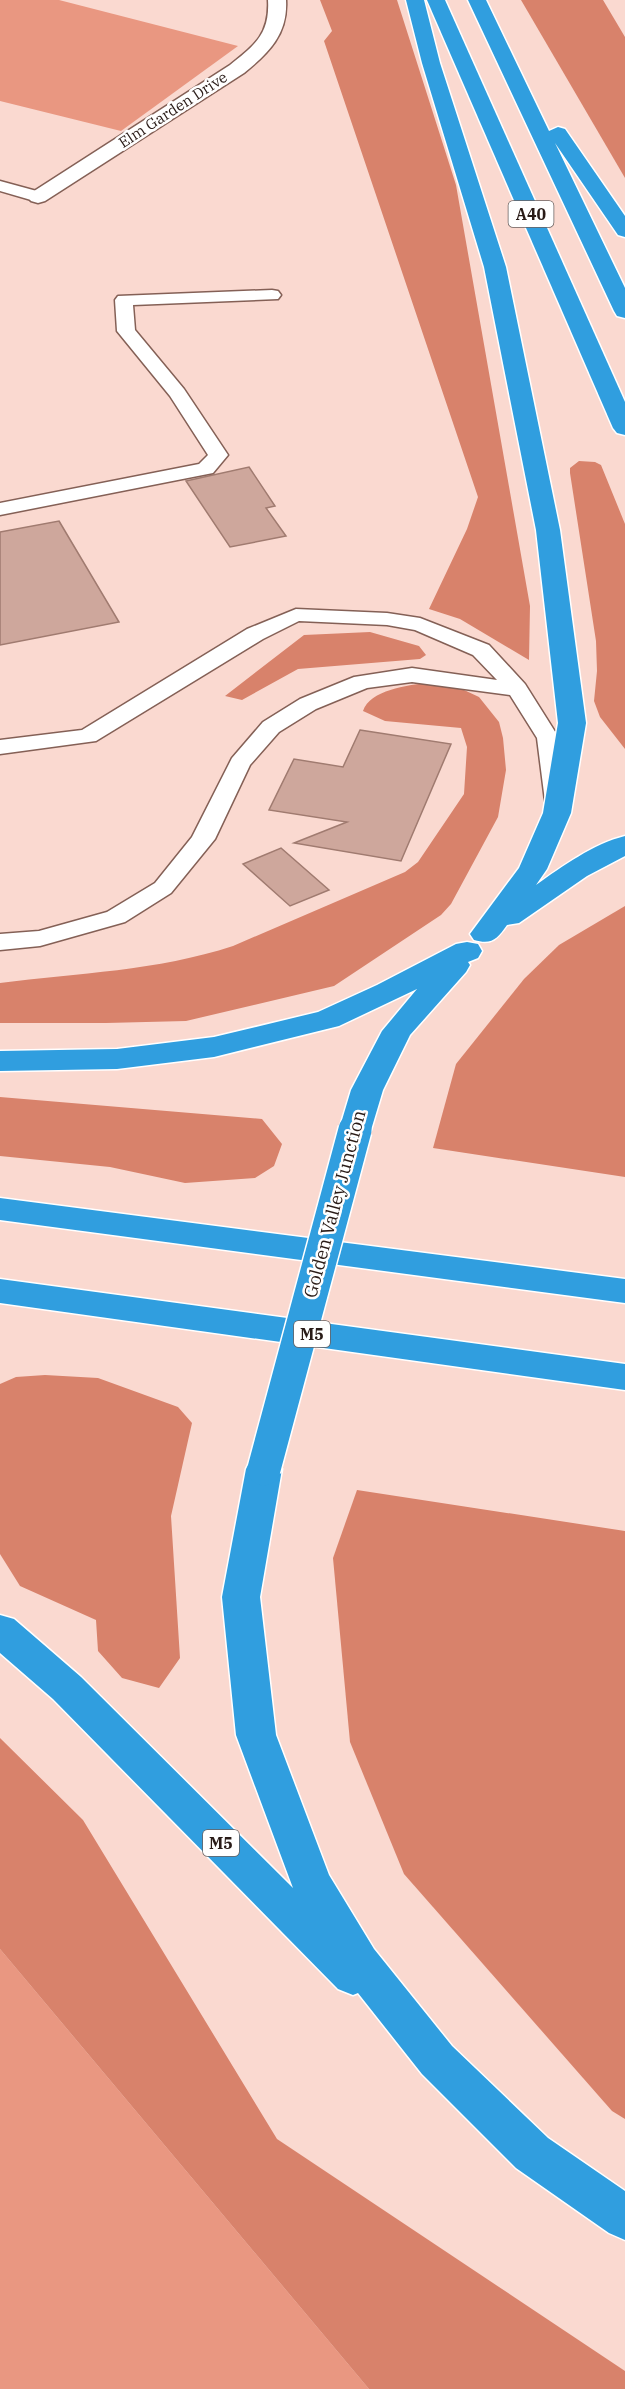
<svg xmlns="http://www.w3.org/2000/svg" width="625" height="2389" font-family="'IBM Plex Serif',serif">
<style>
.green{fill:#e99781}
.forest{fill:#d8826b}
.building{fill:#cea79c;stroke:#a07b70;stroke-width:1.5}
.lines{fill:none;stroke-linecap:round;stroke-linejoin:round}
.lane-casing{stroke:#846056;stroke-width:3}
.street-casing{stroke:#846056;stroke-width:3}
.highway-casing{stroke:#fff;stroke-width:3}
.lane{fill:#fff;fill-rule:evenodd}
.street{fill:#fff;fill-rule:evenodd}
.highway{fill:#309edf;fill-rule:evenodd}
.highway-bridge-casing{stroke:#fff;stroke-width:36;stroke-linecap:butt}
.highway-bridge{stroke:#309edf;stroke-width:33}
.labels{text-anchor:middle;stroke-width:5;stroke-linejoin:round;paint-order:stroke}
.far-street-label{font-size:15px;fill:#291b17;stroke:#fff}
.shield{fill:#fff;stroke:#695f5d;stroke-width:1.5}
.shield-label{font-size:16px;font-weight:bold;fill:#291b17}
.street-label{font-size:18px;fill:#291b17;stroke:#fff}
</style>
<rect width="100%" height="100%" fill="#fad9d0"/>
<g class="green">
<polygon points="0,0 59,0 238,46 121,131 0,101"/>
<polygon points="0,1949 369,2389 0,2389"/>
</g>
<g class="forest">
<polygon points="320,0 397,0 456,185 530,606 529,660 460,619 429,609 467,529 478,497 324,41 332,31"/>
<polygon points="521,0 603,0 625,37 625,178"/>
<polygon points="579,461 595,462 601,465 625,524 625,749 600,717 594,701 597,671 596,641 570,473 570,468"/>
<polygon points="370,632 419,646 426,655 420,659 298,669 242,700 225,696 304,635"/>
<path d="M 427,683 L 464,690 L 479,697 L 499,722 L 503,738 L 506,770 L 498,817 L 451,904 L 441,915 L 334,986 L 186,1021 L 106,1023 L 0,1023 L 0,983 C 78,973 157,971 233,946 L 405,872 L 418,862 L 464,794 L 467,747 L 461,728 L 385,721 L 363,711 C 370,690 408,685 427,683 Z"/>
<polygon points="625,906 625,1177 433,1148 456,1064 524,979 559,945"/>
<polygon points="0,1097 262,1119 282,1144 274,1166 255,1178 185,1183 110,1167 0,1156"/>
<polygon points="45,1375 98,1378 178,1407 192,1423 171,1516 180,1658 159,1688 122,1678 98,1651 96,1620 20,1586 0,1554 0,1384 16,1377"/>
<polygon points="357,1490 625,1531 625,2119 612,2111 404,1874 350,1742 333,1558"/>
<polygon points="0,1738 83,1820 277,2139 625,2371 625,2389 369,2389 0,1949"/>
</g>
<g class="building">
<polygon points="249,467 275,506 266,508 286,536 230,547 186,481"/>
<polygon points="59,521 119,622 0,645 0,532"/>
<polygon points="360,730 451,744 401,861 294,843 347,822 269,810 294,759 343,767"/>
<polygon points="281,848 329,890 290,906 243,864"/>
</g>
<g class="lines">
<defs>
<g id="lane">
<polygon points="0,181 44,193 46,197 38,202 0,191"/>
<polygon points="272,290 278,291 281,295 278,299 133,305 135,330 184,389 228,455 213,473 0,515 0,503 199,464 208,455 170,396 117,331 115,300 118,296"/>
<polygon points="296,609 387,613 420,618 489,645 525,684 559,738 567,801 564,806 556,808 548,806 545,801 537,738 510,695 412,682 367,688 316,709 279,732 250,765 215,839 171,893 125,922 40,946 0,950 0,934 39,931 107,912 155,883 192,837 232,758 263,722 300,699 354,677 412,668 497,680 473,655 415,630 387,625 299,621 263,639 96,741 0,754 0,740 82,730 247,629"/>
</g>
<path id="street" d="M 268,0 L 286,0 C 288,34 269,53 244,73 L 45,201 L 38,203 L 31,201 L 28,197 L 31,193 L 230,65 C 255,45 270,34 268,0 Z"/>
<g id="highway">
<path d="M 406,0 L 424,0 L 440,63 L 506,267 L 560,530 L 586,723 L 571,813 L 547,869 L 536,885 C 563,866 593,844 625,836 L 625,856 L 587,876 L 519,923 L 507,925 C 497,939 492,945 474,940 L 470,934 L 519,868 L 543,813 L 558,723 L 536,530 L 484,267 L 422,63 Z"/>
<polygon points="427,0 445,0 625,402 625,435 617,433 613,428"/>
<polygon points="468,0 486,0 549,131 558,127 565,129 625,216 625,237 618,235 555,143 625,288 625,318 617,316 614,311"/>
<polygon points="467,942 478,944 482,951 478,958 468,962 470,965 466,972 410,1035 383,1090 371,1130 366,1138 355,1141 344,1138 339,1130 351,1090 382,1031 417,989 339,1026 214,1057 117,1069 0,1071 0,1051 117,1049 214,1037 318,1012 377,985 456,944"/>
<polygon points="0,1198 625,1279 625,1303 0,1220"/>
<polygon points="0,1279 625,1364 625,1390 0,1303"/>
<polygon points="264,1455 277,1459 282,1469 260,1597 276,1735 329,1875 374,1949 452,2046 548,2138 625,2191 625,2240 609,2233 516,2168 422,2074 358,1993 353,1995 338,1989 53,1699 0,1653 0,1615 14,1619 81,1677 293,1888 236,1735 222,1597 246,1469 251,1459"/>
</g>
</defs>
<use href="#lane" class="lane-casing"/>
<use href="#street" class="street-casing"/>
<use href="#highway" class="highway-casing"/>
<use href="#lane" class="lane"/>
<use href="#street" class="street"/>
<use href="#highway" class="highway"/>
<defs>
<polyline id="highway-bridge" points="264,1469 355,1130"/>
</defs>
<use href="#highway-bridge" class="highway-bridge-casing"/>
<use href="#highway-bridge" class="highway-bridge"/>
</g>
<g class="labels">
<g class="far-street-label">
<text transform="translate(173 110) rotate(-33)" y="5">Elm Garden Drive</text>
</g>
<g class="shield">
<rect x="508.5" y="201" width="45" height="26" rx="4.5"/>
<rect x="294" y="1321" width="36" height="26" rx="4.5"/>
<rect x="203" y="1830" width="36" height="26" rx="4.5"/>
</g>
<g class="shield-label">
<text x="531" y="220">A40</text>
<text x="312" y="1340">M5</text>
<text x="221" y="1849">M5</text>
</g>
<g class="street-label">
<text transform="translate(335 1204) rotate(-75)" y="6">Golden Valley Junction</text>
</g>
</g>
</svg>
